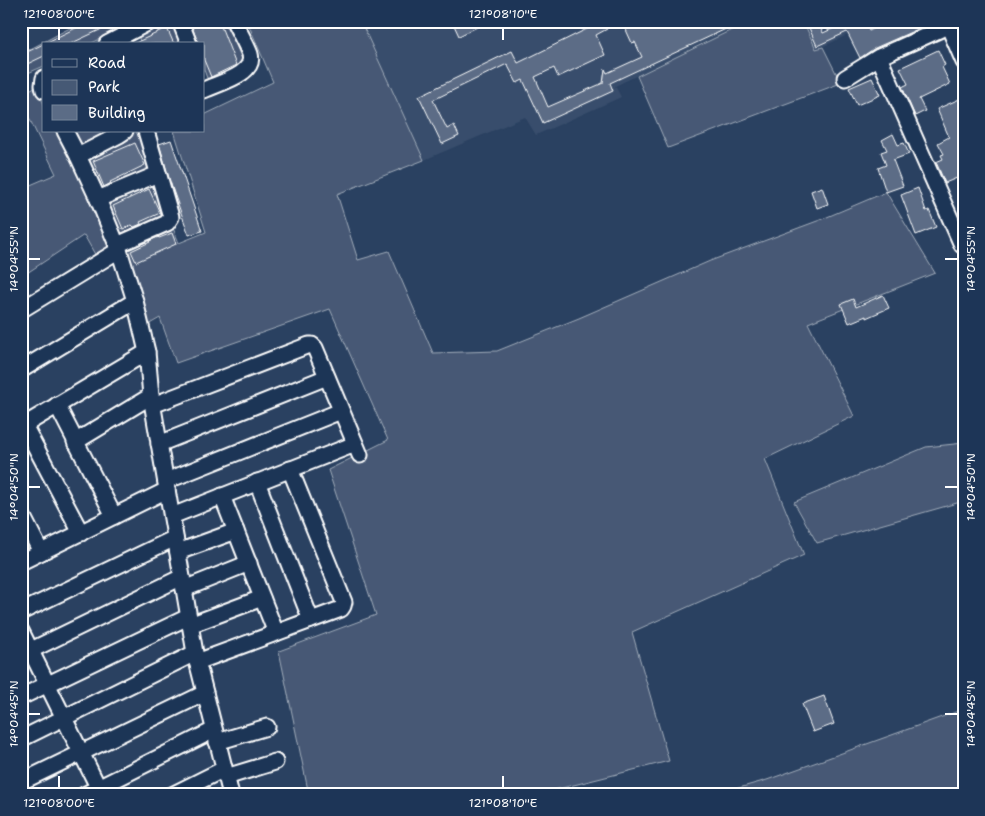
<svg xmlns="http://www.w3.org/2000/svg" width="985" height="816" font-family="'Shantell Sans',sans-serif">
<style>
.built{fill:#394e6c}
.green{fill:#465975;stroke:#a2acba}
.building{fill:#5b6c86;stroke:#fff}
.lines{fill:none;stroke-linecap:round;stroke-linejoin:round}
.minor-casing{stroke:#fff;stroke-width:19}
.minor{stroke:#1d3557;stroke-width:15}
.ticks{fill:none;stroke:#fff;stroke-width:2}
.neatline{fill:none;stroke:#fff;stroke-width:2}
.ticks-label{font-size:12px;text-anchor:middle;fill:#fff}
</style>
<rect width="100%" height="100%" fill="#2a4161"/>
<filter id="ink" filterUnits="userSpaceOnUse"><feTurbulence type="fractalNoise" baseFrequency=".02" numOctaves="2"/><feDisplacementMap in="SourceGraphic" scale="10" xChannelSelector="R" yChannelSelector="G"/><feConvolveMatrix kernelMatrix="1 2 1 2 8 2 1 2 1" color-interpolation-filters="sRGB"/></filter>
<g filter="url(#ink)">
<g class="built">
<polygon points="367,21 750,21 615,86 621,97 536,135 525,117 424,160 362,24"/>
<polygon points="803,21 867,21 868,25 816,50"/>
</g>
<g class="green">
<polygon points="83,21 135,21 90,44 44,44 44,66 21,76 21,54"/>
<polygon points="168,21 174,22 182,44 140,44 139,37"/>
<polygon points="183,21 226,21 243,62 241,69 212,80 207,78 204,70 204,44 193,44"/>
<polygon points="247,21 367,21 362,24 424,160 337,194 358,260 389,251 433,353 497,351 579,318 710,261 820,220 886,192 935,273 808,323 854,416 765,459 804,555 632,632 669,761 534,795 309,795 279,651 376,615 328,470 388,440 330,309 176,363 160,318 146,326 125,250 128,245 170,226 173,228 179,243 206,232 174,131 204,131 204,115 273,82"/>
<polygon points="750,21 803,21 816,49 823,47 841,83 668,148 637,76"/>
<polygon points="35,87 44,104 44,131 58,131 74,163 110,245 109,249 97,258 84,235 21,277 21,189 56,174 21,101 21,94"/>
<polygon points="72,131 110,131 81,147"/>
<path d="M 135,131 C 142,137 150,161 149,170 L 103,191 L 99,187 L 87,161 L 88,157 L 131,132 Z"/>
<polygon points="155,184 163,206 163,218 124,236 120,234 108,203 109,199"/>
<polygon points="964,443 964,501 817,543 794,502 926,447"/>
<polygon points="964,709 964,795 714,795 767,780"/>
</g>
<g class="building">
<polygon points="90,21 119,21 70,44 44,44 44,56 21,67 21,55"/>
<polygon points="190,21 219,21 236,65 211,77 204,60 204,44 198,44"/>
<polygon points="452,21 489,21 459,36"/>
<polygon points="591,21 603,21 607,29 596,35 605,55 558,77 554,68 535,77 548,107 603,83 605,69 607,73 642,57 635,42 632,43 622,21 743,21 610,83 613,91 543,123 523,80 517,83 507,64 433,100 447,129 454,125 459,136 442,144 419,96 512,51 518,63 593,26"/>
<polygon points="806,21 817,21 823,33 850,21 865,21 869,31 889,21 911,21 914,27 927,21 936,21 875,48 860,58 847,32 817,46"/>
<polygon points="167,28 174,44 133,44 157,33 157,32"/>
<polygon points="938,50 945,65 942,67 950,84 919,99 925,111 915,116 902,87 908,84 900,68"/>
<polygon points="872,78 880,95 857,105 849,88"/>
<polygon points="964,97 964,175 945,183 936,162 943,159 941,155 944,154 938,143 949,137 937,109"/>
<polygon points="893,134 898,145 904,143 909,154 893,160 903,186 886,192 878,168 886,165 881,152 887,150 882,140"/>
<polygon points="171,140 202,231 189,235 170,182 159,144"/>
<polygon points="135,143 145,165 110,182 111,183 104,187 93,161"/>
<polygon points="822,187 828,204 817,208 811,191"/>
<polygon points="918,188 926,211 929,210 936,227 916,235 901,195"/>
<polygon points="149,189 160,213 140,222 141,224 134,227 132,225 123,229 113,206"/>
<polygon points="172,233 176,244 136,262 131,251 150,242 149,241 158,237 159,238"/>
<polygon points="883,295 889,308 866,318 866,316 849,323 841,304 853,299 856,307"/>
<polygon points="824,696 834,724 813,732 802,704"/>
</g>
<g class="lines">
<defs>
<g id="minor">
<polyline points="180,21 189,44"/>
<polyline points="948,25 964,62"/>
<polyline points="107,44 151,21"/>
<polyline points="879,57 962,245 964,245"/>
<polyline points="44,78 43,85 44,90"/>
<polyline points="845,78 879,57 959,21"/>
<path d="M 204,90 C 218,83 256,75 250,54 C 246,43 239,32 234,21"/>
<polyline points="65,131 78,156 119,135 125,131"/>
<polyline points="78,156 98,199 119,250"/>
<polyline points="98,199 158,174"/>
<polyline points="117,245 167,223 171,217 146,131"/>
<polyline points="21,310 119,250 135,301 147,352 151,396 195,653 231,795"/>
<polyline points="21,370 135,301"/>
<polyline points="57,405 114,516"/>
<polyline points="153,405 309,345 312,345 315,348 360,455"/>
<polyline points="24,425 81,533"/>
<polyline points="21,427 147,352"/>
<polyline points="75,442 151,396"/>
<polyline points="159,444 327,377"/>
<polyline points="166,481 341,411"/>
<polyline points="257,482 311,620"/>
<polyline points="222,496 276,633"/>
<polyline points="21,513 41,552"/>
<polyline points="172,516 355,444"/>
<polyline points="178,552 236,531"/>
<polyline points="21,562 167,490"/>
<polyline points="184,589 249,563"/>
<polyline points="21,612 175,538"/>
<polyline points="190,625 262,598"/>
<polyline points="21,631 102,795"/>
<polyline points="21,655 182,577"/>
<polyline points="197,662 341,609 343,606 344,602 290,469"/>
<polyline points="21,697 188,617"/>
<polyline points="21,739 195,653"/>
<polyline points="217,742 267,727"/>
<polyline points="226,777 275,762"/>
<polyline points="21,782 205,693"/>
<polyline points="84,795 214,730"/>
<polyline points="172,795 224,769"/>
</g>
</defs>
<use href="#minor" class="minor-casing"/>
<use href="#minor" class="minor"/>
</g>
</g>
<path class="ticks" d="M 59,28 L 59,40M 503,28 L 503,40M 28,259 L 40,259M 945,259 L 958,259M 28,487 L 40,487M 945,487 L 958,487M 28,714 L 40,714M 945,714 L 958,714M 59,776 L 59,788M 503,776 L 503,788"/>
<rect width="985" height="816" fill="none" stroke="#1d3557" stroke-width="55"/>
<rect x="42" y="42" width="162" height="90" fill="#1d3557" stroke="#77869a"/>
<rect x="52" y="59" width="25" height="8" fill="#1d3557" stroke="#77869a"/>
<text x="88" y="68" font-size="15" fill="#ffffff">Road</text>
<rect x="52" y="80" width="25" height="15" fill="#465975" stroke="#77869a"/>
<text x="88" y="92" font-size="15" fill="#ffffff">Park</text>
<rect x="52" y="105" width="25" height="15" fill="#5b6c86" stroke="#77869a"/>
<text x="88" y="118" font-size="15" fill="#ffffff">Building</text>
<rect x="28" y="28" width="930" height="760" class="neatline"/>
<g class="ticks-label">
<text x="59" y="18">121°08'00"E</text>
<text x="503" y="18">121°08'10"E</text>
<text transform="translate(14 259) rotate(-90)" y="4">14°04'55"N</text>
<text transform="translate(971 259) rotate(-90)" y="4">14°04'55"N</text>
<text transform="translate(14 487) rotate(-90)" y="4">14°04'50"N</text>
<text transform="translate(971 487) rotate(-90)" y="4">14°04'50"N</text>
<text transform="translate(14 714) rotate(-90)" y="4">14°04'45"N</text>
<text transform="translate(971 714) rotate(-90)" y="4">14°04'45"N</text>
<text x="59" y="807">121°08'00"E</text>
<text x="503" y="807">121°08'10"E</text>
</g>
</svg>
